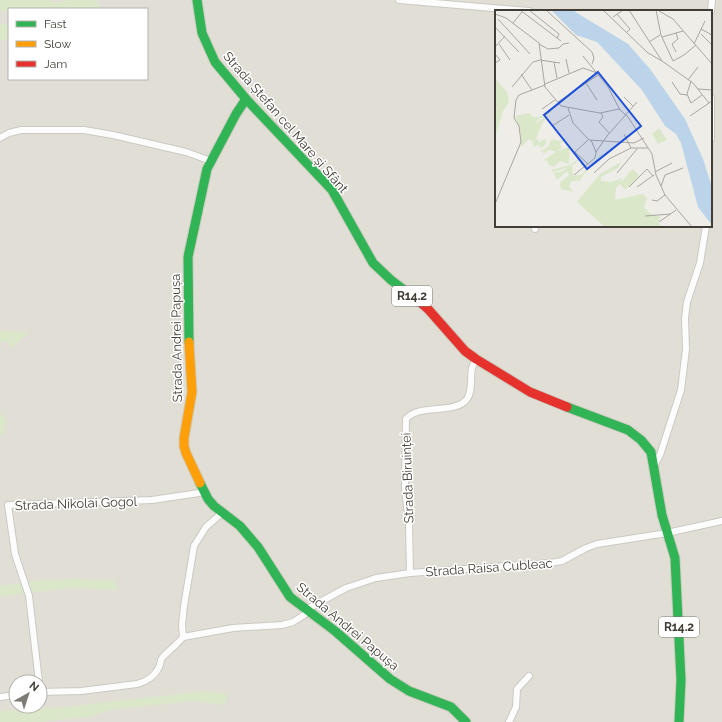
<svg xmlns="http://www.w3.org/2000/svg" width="722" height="722" font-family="Raleway,sans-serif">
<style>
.residential{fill:#e1dfd5;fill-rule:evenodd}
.green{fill:#dae7c9}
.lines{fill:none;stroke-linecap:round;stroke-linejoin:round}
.street-casing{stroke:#cac9c4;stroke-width:8}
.fast-casing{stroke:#cccabf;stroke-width:11}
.slow-casing{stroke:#cccabf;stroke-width:11}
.jam-casing{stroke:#cccabf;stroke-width:11}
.street{stroke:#fcfcfc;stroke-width:6}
.fast{stroke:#30b455;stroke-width:9}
.slow{stroke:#ff9f0a;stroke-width:9}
.jam{stroke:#e5322d;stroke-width:9}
.labels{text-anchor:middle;stroke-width:3;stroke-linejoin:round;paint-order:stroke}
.shield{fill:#fff;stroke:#7b7872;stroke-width:1}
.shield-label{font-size:12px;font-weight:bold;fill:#423e35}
.street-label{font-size:13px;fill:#423e35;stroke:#fff}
.inset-road{fill:none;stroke:#a9a7a0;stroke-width:1}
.view{fill:#1d4ed8;fill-opacity:0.15;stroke:#1d4ed8;stroke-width:2}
.inset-edge{fill:none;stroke:#423e35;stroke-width:2}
</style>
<rect width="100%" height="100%" fill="#eeede8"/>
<path class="residential" d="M 0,0 L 722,0 L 722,722 L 0,722 ZM 9,9 L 147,9 L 147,79 L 9,79 ZM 496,11 L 711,11 L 711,226 L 496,226 ZM 16,682 L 40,682 L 40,706 L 16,706 Z"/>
<g class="green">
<polygon points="0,0 48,0 55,3 67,0 96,0 101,9 9,9 9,11 0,11"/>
<polygon points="9,24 9,39 0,40 0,25"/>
<polygon points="0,330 0,331 29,332 12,348 8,342 0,341"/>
<polygon points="0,413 6,420 4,433 0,434"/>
<polygon points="74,579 114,580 118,590 71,588 0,596 0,586 47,580"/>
<polygon points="205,691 228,695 224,705 194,701 114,709 87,717 38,722 0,722 0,711 66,707"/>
</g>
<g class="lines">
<defs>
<g id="street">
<polyline points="399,0 529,11"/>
<polyline points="711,11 712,0"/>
<polyline points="711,98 711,139"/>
<polyline points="0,138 9,133 21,130 84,130 113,135 186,152 211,161"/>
<polyline points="535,229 535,226"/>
<polyline points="654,466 660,455 681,390 686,349 685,318 687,302 700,263 706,226"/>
<path d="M 410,573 L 409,525 L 405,488 L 406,419 C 419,403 455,415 467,399 C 473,391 470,377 472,368 C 473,365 475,362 476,359"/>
<polyline points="183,637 182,625 184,606 194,546 206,527 223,512"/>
<polyline points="39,682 29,596 15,554 8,505 152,500 199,493 203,490"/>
<path d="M 40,692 L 81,691 L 137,684 C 146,682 155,676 159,667 C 161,664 160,660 162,658 C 169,650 177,645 183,637 L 233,628 L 282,625 L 293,622 L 304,615 L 311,607 L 346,588 L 376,578 L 410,573 L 550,563 L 562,561 L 586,548 L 597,544 L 667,533 L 722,521"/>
<polyline points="0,697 16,695"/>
<polyline points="509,722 516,707 517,689 529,676"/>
</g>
<g id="fast">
<polyline points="197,0 202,33 215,62 246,99 332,190 373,263 391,280 420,302"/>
<polyline points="189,342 188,257 207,169 236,114 246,99"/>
<polyline points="567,407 628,430 641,440 651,452 662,515 675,558 681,680 679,722"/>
<polyline points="200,483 208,499 214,506 240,526 258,547 290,597 335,631 390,679 409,691 451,707 466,722"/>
</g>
<polyline id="slow" points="189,342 192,392 184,438 184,446 186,453 200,483"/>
<polyline id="jam" points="420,302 428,309 465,351 476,359 530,392 567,407"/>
</defs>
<use href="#street" class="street-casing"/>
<use href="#fast" class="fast-casing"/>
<use href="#slow" class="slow-casing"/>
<use href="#jam" class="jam-casing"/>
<use href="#street" class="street"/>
<use href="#fast" class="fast"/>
<use href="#slow" class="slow"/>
<use href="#jam" class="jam"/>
</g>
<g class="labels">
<g class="shield">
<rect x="392" y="286" width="40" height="20" rx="3"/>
<rect x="659" y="617" width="40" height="20" rx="3"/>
</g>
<g class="shield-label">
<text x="412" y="300">R14.2</text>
<text x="679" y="631">R14.2</text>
</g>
<g class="street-label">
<text transform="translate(286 122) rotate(49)" y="5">Strada Ștefan cel Mare și Sfânt</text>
<text transform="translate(176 338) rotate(-91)" y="5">Strada Andrei Papușa</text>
<text transform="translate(407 478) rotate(-92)" y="5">Strada Biruinței</text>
<text transform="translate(76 503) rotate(-2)" y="5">Strada Nikolai Gogol</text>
<text transform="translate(489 567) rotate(-4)" y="5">Strada Raisa Cubleac</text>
<text transform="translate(348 626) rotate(40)" y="5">Strada Andrei Papușa</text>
</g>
</g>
<g transform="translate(495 10)">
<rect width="217" height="217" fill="#eeede8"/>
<path d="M 0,68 L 12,82 L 14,92 L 8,101 L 0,128 ZM 56,99 L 57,102 L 44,109 L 40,114 L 55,104 L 48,112 L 41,128 L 44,132 L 50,129 L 51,134 L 46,138 L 43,135 L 38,137 L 38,132 L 34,129 L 26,137 L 26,123 L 20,106 L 34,103 L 38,107 L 44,107 ZM 164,118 L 172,130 L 163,134 L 157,124 ZM 71,128 L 65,134 L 67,138 L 62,142 L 75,136 L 74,154 L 65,151 L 59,157 L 53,154 L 53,151 L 49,150 L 61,142 L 55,140 L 46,145 L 49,142 L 45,141 L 53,137 L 54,134 L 62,133 L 54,134 L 57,129 L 64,131 ZM 93,142 L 77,156 L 78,166 L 86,165 L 106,144 L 108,144 L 91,161 L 79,179 L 84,171 L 77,171 L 74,176 L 78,182 L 66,179 L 65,173 L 74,165 L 72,161 L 62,170 L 59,163 L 68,161 L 74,157 L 58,162 L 56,160 L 75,155 ZM 126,152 L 123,158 L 106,167 L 106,171 L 117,172 L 127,168 L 126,173 L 137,159 L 141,162 L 144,166 L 130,180 L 125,174 L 121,178 L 120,190 L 148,184 L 152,188 L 149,198 L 156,204 L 166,207 L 163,212 L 167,217 L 110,217 L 82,192 L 105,164 Z" fill="#dae7c9"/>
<path d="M 56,0 L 78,0 L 82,3 L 133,34 L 155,59 L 190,109 L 208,149 L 217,177 L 217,215 L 203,197 L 186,133 L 181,124 L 170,116 L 147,80 L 102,32 L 81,25 Z" fill="#bbd4e9"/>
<path class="inset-road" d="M 25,0 L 66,31M 34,0 L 64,24 L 62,28M 51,0 L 97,42 L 99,48 L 97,54M 108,0 L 153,43 L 167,51M 134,0 L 167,51 L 198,73 L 214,93M 161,0 L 166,25 L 178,51 L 189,45 L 201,35M 164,1 L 178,9 L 217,54M 0,4 L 11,8 L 44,33 L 50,77 L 66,96 L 105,103 L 124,99 L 133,107 L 157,144 L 161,165 L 170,185 L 197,217M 122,4 L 135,19 L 131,23M 118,7 L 128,0M 3,9 L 35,44M 18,13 L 27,2M 0,17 L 24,42M 206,19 L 217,25M 206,24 L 217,35M 167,27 L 188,21M 154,32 L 165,25M 4,34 L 15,50M 44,34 L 53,39 L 64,38 L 68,34 L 74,33M 199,34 L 210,11M 0,37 L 10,26M 181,42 L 177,34 L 183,29 L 181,23M 0,44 L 5,50 L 0,53M 88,46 L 113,77 L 125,100M 71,49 L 74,63M 59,52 L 62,68M 26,64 L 37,80M 193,70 L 203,57M 196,71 L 192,84 L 196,93 L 207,85M 177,72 L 185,84 L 192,85M 91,73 L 102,90M 50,74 L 88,58 L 102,63M 17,77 L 38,52 L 45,50 L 65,53M 203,79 L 217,80M 129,87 L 138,96M 63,92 L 103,65M 73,98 L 78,113 L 94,130 L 139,133 L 149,128M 47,99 L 60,90M 106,103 L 108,107 L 104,112 L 114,123M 195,106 L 217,91M 57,116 L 74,105M 129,124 L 136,138 L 153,138M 96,130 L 101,142M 93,154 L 80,142 L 93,130M 160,162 L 177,153M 99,163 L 114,149 L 136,138M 122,163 L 142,139M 79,165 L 100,148 L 101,142 L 112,126 L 142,92M 166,176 L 170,165 L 188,158M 134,177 L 152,159 L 158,166M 142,177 L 159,165M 157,190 L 162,191 L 170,185M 0,194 L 26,132 L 24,116 L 19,108 L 21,90 L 24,85 L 50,75M 150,206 L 176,204M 164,212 L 181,200"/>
<path class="view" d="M 103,62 L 146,116 L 92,159 L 49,105 Z"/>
<rect width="217" height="217" class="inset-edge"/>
</g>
<rect x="8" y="8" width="140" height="72" fill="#ffffff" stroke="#b3b2ae"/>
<rect x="16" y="21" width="20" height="6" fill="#30b455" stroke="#b3b2ae"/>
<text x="44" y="28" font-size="12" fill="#423e35">Fast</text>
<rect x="16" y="41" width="20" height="6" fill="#ff9f0a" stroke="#b3b2ae"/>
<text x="44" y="48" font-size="12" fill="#423e35">Slow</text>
<rect x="16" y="61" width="20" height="6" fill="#e5322d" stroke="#b3b2ae"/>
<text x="44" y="68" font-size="12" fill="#423e35">Jam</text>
<g transform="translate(28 694) rotate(39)"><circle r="19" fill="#ffffff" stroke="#b3b2ae"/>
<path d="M0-3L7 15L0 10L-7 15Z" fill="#7e7b74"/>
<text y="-6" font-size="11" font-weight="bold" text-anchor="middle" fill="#423e35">N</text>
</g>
</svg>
